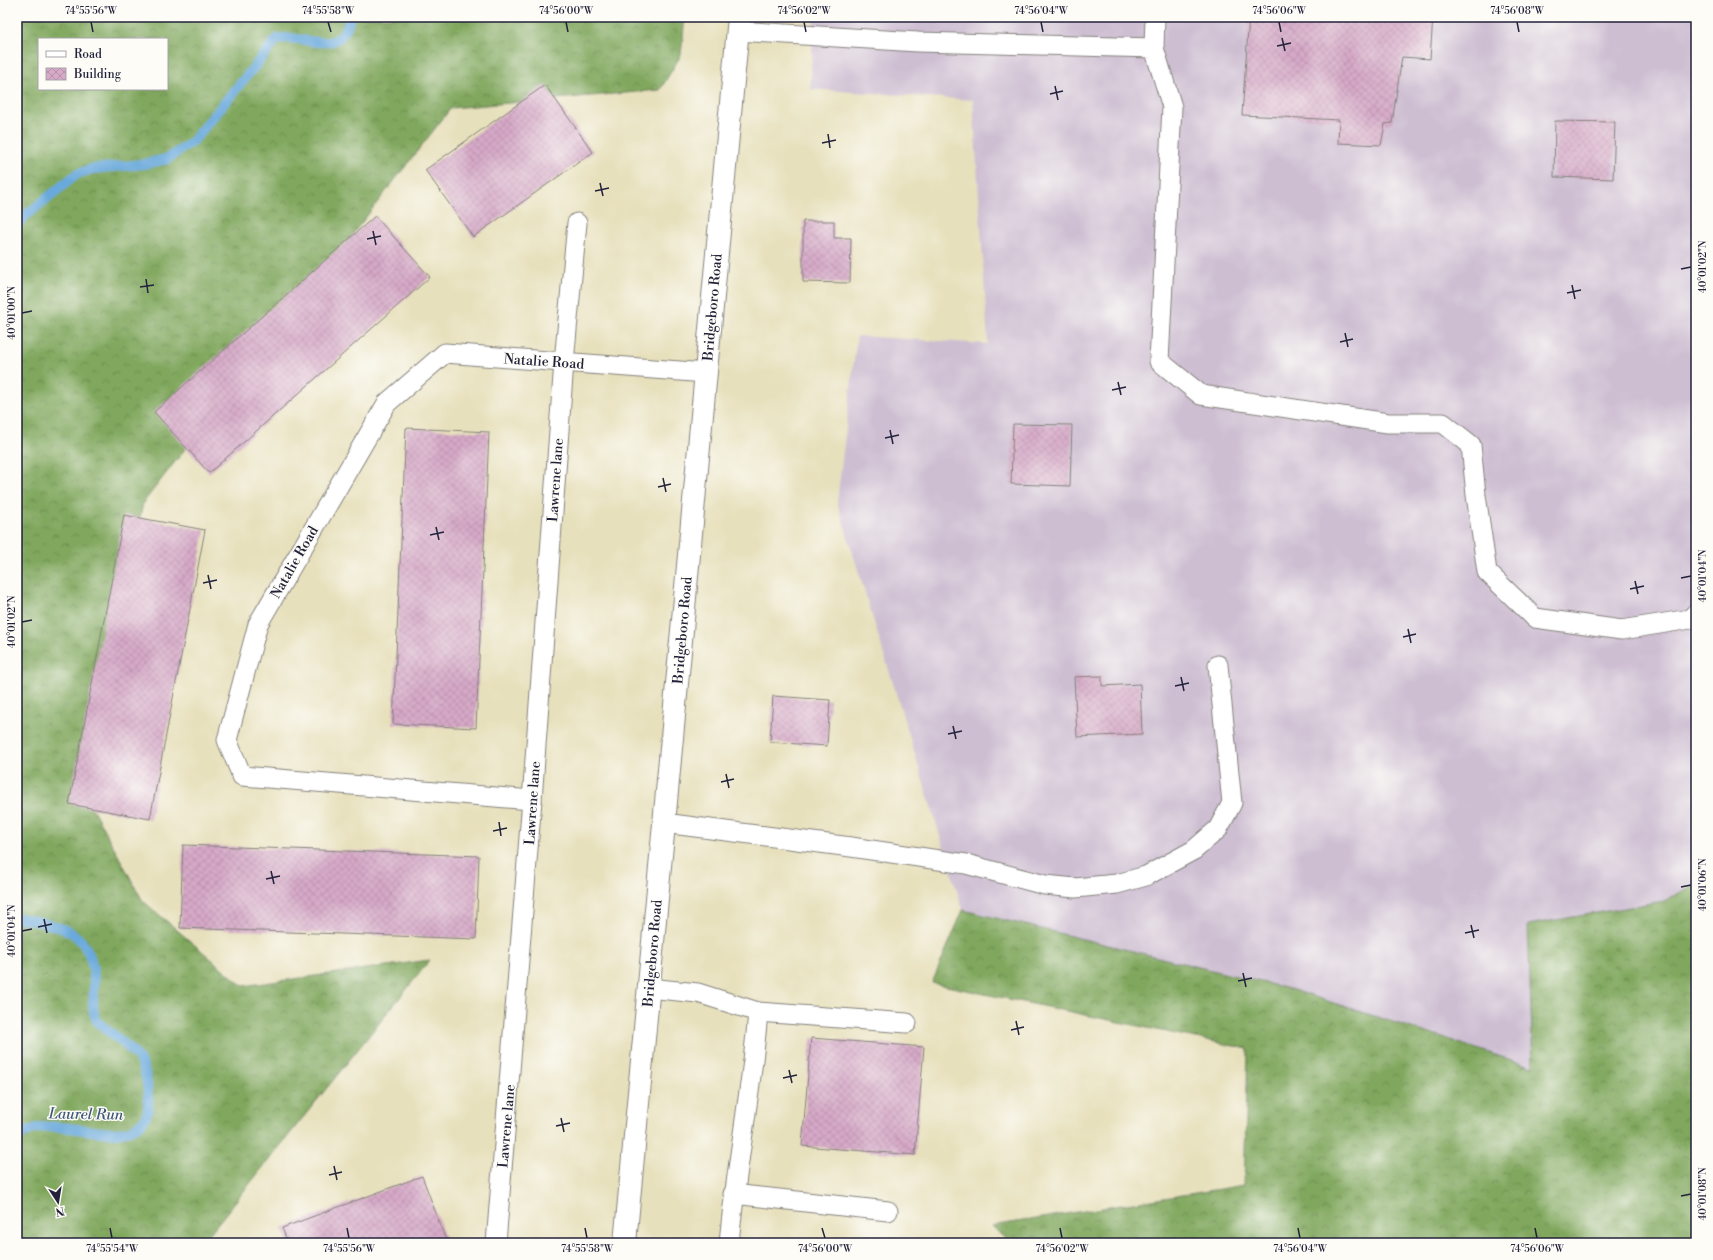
<svg xmlns="http://www.w3.org/2000/svg" width="1713" height="1260" font-family="'Libre Bodoni',serif">
<style>
.industrial{fill:#cdbed2}
.forest{fill:url(#forest-crowns);stroke:#51644c;fill-rule:evenodd}
.lines{fill:none;stroke-linecap:round;stroke-linejoin:round}
.stream{stroke:#69a9dc;stroke-width:10}
.building{fill:url(#building-cross-hatch)}
.lane-casing{stroke:#84817c;stroke-width:21}
.primary-casing{stroke:#84817c;stroke-width:24}
.lane{stroke:#fff;stroke-width:19}
.primary{stroke:#fff;stroke-width:22}
.ticks{fill:none;stroke:#22223b;stroke-width:1.5}
.labels{text-anchor:middle;stroke-width:3;stroke-linejoin:round;paint-order:stroke}
.street-label{font-size:14px;fill:#22223b;stroke:#fdfcf7}
.water-label{font-size:15px;font-style:italic;fill:#3e587b;stroke:#fdfcf7}
.neatline{fill:none;stroke:#22223b;stroke-width:1.5}
.ticks-label{font-size:10px;text-anchor:middle;fill:#22223b}
</style>
<defs>
<pattern id="forest-crowns" width="20" height="18" patternUnits="userSpaceOnUse"><rect width="20" height="18" fill="#80a75d"/><path d="M2 6a3 3 0 1 1 6 0M12 15a3 3 0 1 1 6 0" fill="none" stroke="#68884e"/></pattern>
<pattern id="building-cross-hatch" width="8" height="8" patternUnits="userSpaceOnUse"><rect width="8" height="8" fill="#d6a9c7"/><path d="M0 0l8 8M0 8l8-8" fill="none" stroke="#b791ac"/></pattern>
</defs>
<rect width="100%" height="100%" fill="#fdfcf7"/>
<filter id="ink" filterUnits="userSpaceOnUse"><feTurbulence type="fractalNoise" baseFrequency=".025" numOctaves="2"/><feDisplacementMap in="SourceGraphic" scale="8" xChannelSelector="R" yChannelSelector="G"/><feConvolveMatrix kernelMatrix="1 2 1 2 8 2 1 2 1" color-interpolation-filters="sRGB"/></filter>
<filter id="wash" filterUnits="userSpaceOnUse"><feTurbulence type="fractalNoise" baseFrequency=".012" numOctaves="4" result="noise"/><feDisplacementMap in="SourceGraphic" scale="16" xChannelSelector="R" yChannelSelector="G"/><feGaussianBlur stdDeviation="0.9" result="paint"/><feColorMatrix in="noise" values="0 0 0 0 0 0 0 0 0 0 0 0 0 0 0 0 0 1.4 0 .05"/><feComposite in="paint" operator="in"/></filter>
<g filter="url(#wash)">
<rect width="100%" height="100%" fill="#e7e0bc"/>
<polygon class="industrial" points="814,17 1696,17 1696,884 1664,901 1528,925 1533,1067 1290,989 963,910 837,502 857,336 988,344 973,100 810,89"/>
<g class="forest">
<path d="M 17,17 L 685,17 L 681,55 L 660,90 L 451,108 L 143,503 L 84,793 L 143,901 L 243,986 L 430,960 L 202,1243 L 17,1243 ZM 39,39 L 167,39 L 167,89 L 39,89 Z"/>
<polygon points="1696,884 1696,1243 1009,1243 992,1226 1244,1185 1248,1049 932,983 963,910 1290,989 1533,1067 1528,925 1664,901"/>
</g>
<g class="lines">
<g class="stream">
<path d="M 17,225 L 25,216 L 77,174 L 92,169 L 144,164 L 167,159 L 193,141 L 277,39 C 306,33 340,61 350,17"/>
<path d="M 17,917 C 35,922 66,925 79,939 C 93,953 95,974 94,992 C 93,1002 92,1010 96,1019 C 99,1025 106,1029 111,1033 C 136,1053 147,1061 148,1095 C 149,1103 149,1113 143,1121 C 116,1153 49,1106 17,1139"/>
</g>
</g>
<g id="blocks">
<g class="building">
<polygon points="1249,17 1433,17 1430,59 1402,57 1392,123 1385,124 1381,145 1338,143 1339,120 1242,115"/>
<polygon points="545,85 593,152 473,237 425,170"/>
<polygon points="1555,121 1615,122 1613,179 1554,177"/>
<polygon points="375,216 430,277 209,473 154,412"/>
<polygon points="803,221 834,221 834,238 851,238 850,283 803,282"/>
<polygon points="1013,424 1072,425 1070,486 1011,484"/>
<polygon points="406,428 489,432 476,728 393,724"/>
<polygon points="124,515 205,530 150,819 69,804"/>
<polygon points="1102,676 1102,686 1140,684 1142,734 1077,737 1074,677"/>
<polygon points="773,696 830,700 827,746 770,742"/>
<polygon points="183,845 479,856 476,939 180,928"/>
<polygon points="811,1038 924,1047 915,1155 802,1146"/>
<polygon points="422,1176 447,1243 288,1243 282,1228"/>
</g>
</g>
</g>
<g filter="url(#ink)">
<use href="#blocks" fill-opacity="0" stroke="#84817c" stroke-width="1"/>
<g class="lines">
<defs>
<g id="lane">
<polyline points="738,31 918,42 1154,48 1172,107 1159,361 1201,395 1388,423 1443,423 1471,445 1476,495 1487,572 1535,618 1622,630 1690,619 1696,613"/>
<polyline points="1154,48 1155,17"/>
<polyline points="532,800 242,776 227,740 258,624 387,403 445,353 706,373"/>
<polyline points="664,823 851,847 966,864 1045,885 1075,888 1117,884 1146,876 1194,850 1218,829 1232,803 1218,665"/>
<polyline points="648,988 698,993 758,1012 907,1023"/>
<polyline points="733,1194 888,1211"/>
<polyline points="496,1243 532,800 564,362 577,223"/>
<path d="M 729,1243 C 736,1166 752,1089 758,1012"/>
</g>
<polyline id="primary" points="625,1243 739,17"/>
</defs>
<use href="#lane" class="lane-casing"/>
<use href="#primary" class="primary-casing"/>
<use href="#lane" class="lane"/>
<use href="#primary" class="primary"/>
</g>
</g>
<path class="ticks" d="M 91,22 L 93,32M 328,22 L 331,32M 566,22 L 568,32M 804,22 L 806,32M 1041,22 L 1043,32M 1279,22 L 1281,32M 1517,22 L 1519,32M 1282,38 L 1285,51M 1277,46 L 1291,43M 1055,86 L 1058,100M 1050,94 L 1063,91M 828,134 L 830,148M 822,143 L 836,140M 600,183 L 603,196M 595,191 L 609,188M 373,231 L 376,245M 367,239 L 381,236M 1681,269 L 1691,267M 146,279 L 148,293M 1572,285 L 1575,299M 140,287 L 154,285M 1567,293 L 1581,290M 22,313 L 32,311M 1345,333 L 1348,347M 1340,342 L 1353,339M 1118,382 L 1121,395M 1112,390 L 1126,387M 890,430 L 893,444M 885,438 L 899,435M 663,478 L 666,492M 658,487 L 671,484M 436,527 L 439,540M 430,535 L 444,532M 208,575 L 211,589M 1681,578 L 1691,576M 1635,581 L 1638,594M 203,583 L 217,580M 1630,589 L 1644,586M 22,622 L 32,620M 1408,629 L 1411,643M 1403,637 L 1416,634M 1181,677 L 1184,691M 1175,686 L 1189,683M 953,726 L 956,739M 948,734 L 962,731M 726,774 L 729,788M 721,782 L 734,779M 499,822 L 501,836M 493,831 L 507,828M 271,871 L 274,884M 266,879 L 280,876M 1681,887 L 1691,885M 44,919 L 47,933M 1471,925 L 1474,938M 38,927 L 52,924M 22,931 L 32,929M 1465,933 L 1479,930M 1243,973 L 1246,987M 1238,981 L 1252,978M 1016,1021 L 1019,1035M 1011,1030 L 1024,1027M 789,1070 L 792,1083M 783,1078 L 797,1075M 561,1118 L 564,1132M 556,1126 L 570,1123M 334,1166 L 337,1180M 329,1175 L 342,1172M 1681,1196 L 1691,1194M 110,1228 L 112,1238M 347,1228 L 349,1238M 585,1228 L 587,1238M 822,1228 L 825,1238M 1060,1228 L 1062,1238M 1298,1228 L 1300,1238M 1535,1228 L 1537,1238"/>
<g class="labels">
<g class="street-label">
<text transform="translate(712 307) rotate(-85)" y="5">Bridgeboro Road</text>
<text transform="translate(544 361) rotate(4)" y="5">Natalie Road</text>
<text transform="translate(555 480) rotate(-86)" y="5">Lawrene lane</text>
<text transform="translate(294 562) rotate(-60)" y="5">Natalie Road</text>
<text transform="translate(682 630) rotate(-85)" y="5">Bridgeboro Road</text>
<text transform="translate(532 803) rotate(-86)" y="5">Lawrene lane</text>
<text transform="translate(652 953) rotate(-85)" y="5">Bridgeboro Road</text>
<text transform="translate(506 1126) rotate(-85)" y="5">Lawrene lane</text>
</g>
<g class="water-label">
<text transform="translate(86 1114) rotate(1)" y="5">Laurel Run</text>
</g>
</g>
<rect width="1713" height="1260" fill="none" stroke="#fdfcf7" stroke-width="44"/>
<rect x="38" y="38" width="130" height="52" fill="#fdfcf7" stroke="#a5a5ac"/>
<rect x="46" y="51" width="20" height="6" fill="#ffffff" stroke="#a5a5ac"/>
<text x="74" y="58" font-size="12" fill="#22223b">Road</text>
<rect x="46" y="68" width="20" height="12" fill="url(#building-cross-hatch)" stroke="#a5a5ac"/>
<text x="74" y="78" font-size="12" fill="#22223b">Building</text>
<g transform="translate(58 1202) rotate(168)" stroke="#fdfcf7" stroke-width="3" paint-order="stroke">
<path d="M0-3L7 15L0 10L-7 15Z" fill="#22223b"/>
<text y="-6" font-size="11" font-weight="bold" text-anchor="middle" fill="#22223b">N</text>
</g>
<rect x="22" y="22" width="1669" height="1216" class="neatline"/>
<g class="ticks-label">
<text x="91" y="14">74°55'56"W</text>
<text x="328" y="14">74°55'58"W</text>
<text x="566" y="14">74°56'00"W</text>
<text x="804" y="14">74°56'02"W</text>
<text x="1041" y="14">74°56'04"W</text>
<text x="1279" y="14">74°56'06"W</text>
<text x="1517" y="14">74°56'08"W</text>
<text transform="translate(1702 267) rotate(-90)" y="4">40°01'02"N</text>
<text transform="translate(11 313) rotate(-90)" y="4">40°01'00"N</text>
<text transform="translate(1702 576) rotate(-90)" y="4">40°01'04"N</text>
<text transform="translate(11 622) rotate(-90)" y="4">40°01'02"N</text>
<text transform="translate(1702 885) rotate(-90)" y="4">40°01'06"N</text>
<text transform="translate(11 931) rotate(-90)" y="4">40°01'04"N</text>
<text transform="translate(1702 1194) rotate(-90)" y="4">40°01'08"N</text>
<text x="112" y="1252">74°55'54"W</text>
<text x="349" y="1252">74°55'56"W</text>
<text x="587" y="1252">74°55'58"W</text>
<text x="825" y="1252">74°56'00"W</text>
<text x="1062" y="1252">74°56'02"W</text>
<text x="1300" y="1252">74°56'04"W</text>
<text x="1537" y="1252">74°56'06"W</text>
</g>
</svg>
